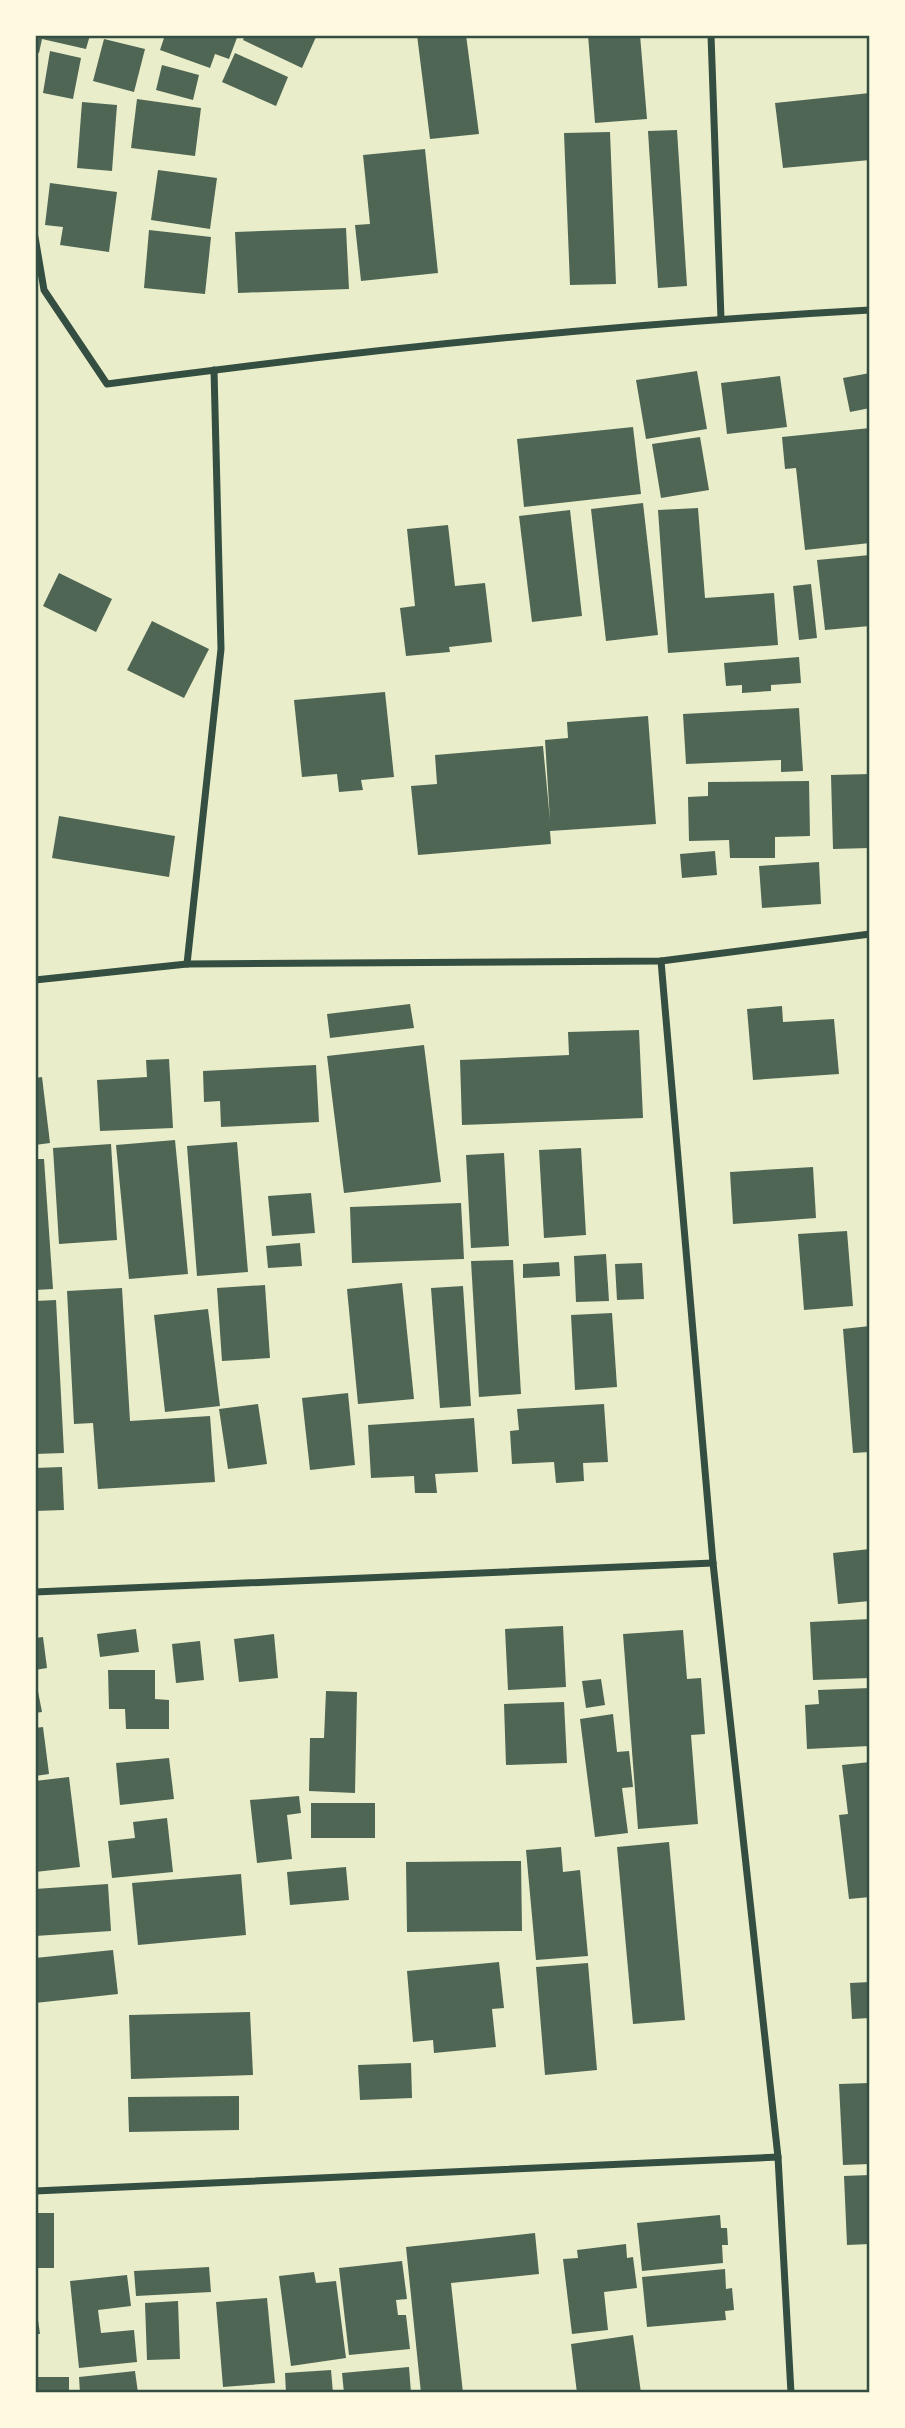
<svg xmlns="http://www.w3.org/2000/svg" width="905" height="2428" font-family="'Public Sans',sans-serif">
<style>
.building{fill:#4f6655}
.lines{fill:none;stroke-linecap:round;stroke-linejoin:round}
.minor{stroke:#344e41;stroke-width:7}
.neatline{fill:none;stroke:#344e41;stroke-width:2.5}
</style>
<rect width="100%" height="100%" fill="#e9edc9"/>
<g class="building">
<polygon points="35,35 90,35 86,49 42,39 39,53 35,52"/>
<polygon points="165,35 238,35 229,59 215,54 210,68 160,50"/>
<polygon points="245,35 311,35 316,37 302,68 243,40"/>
<polygon points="417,35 466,35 479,134 430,139"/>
<polygon points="588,35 640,35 647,119 595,123"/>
<polygon points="104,39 145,49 134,92 93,81"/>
<polygon points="50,51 81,58 73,99 43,93"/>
<polygon points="235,53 288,77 276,106 222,82"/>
<polygon points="162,65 199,75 193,100 156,90"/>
<polygon points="870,93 870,160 783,168 775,103"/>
<polygon points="137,99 201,108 195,156 131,148"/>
<polygon points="82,102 117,105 112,171 77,168"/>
<polygon points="677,130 687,286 658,288 648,131"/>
<polygon points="610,132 616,284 570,285 564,133"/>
<polygon points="425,149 438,273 361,281 355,225 370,224 363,155"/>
<polygon points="158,170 217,178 210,229 151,220"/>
<polygon points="50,183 117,192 109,252 60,245 63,227 45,225"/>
<polygon points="346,228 349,289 238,293 235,232"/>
<polygon points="149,230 211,237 205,294 144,288"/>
<polygon points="697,371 707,429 646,439 636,380"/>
<polygon points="870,373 870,408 850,412 843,378"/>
<polygon points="780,376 787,427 727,434 721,383"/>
<polygon points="633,427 641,494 524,507 517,439"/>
<polygon points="870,428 870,543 805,550 796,468 785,469 782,437"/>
<polygon points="700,437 709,490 661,498 652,444"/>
<polygon points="643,503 658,635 606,641 591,509"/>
<polygon points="698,508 705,598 774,593 778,645 668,653 658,510"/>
<polygon points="570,510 582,616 532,622 519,516"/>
<polygon points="448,525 455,586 485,583 492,642 449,647 450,652 406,656 400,608 415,606 407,529"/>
<polygon points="870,555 870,626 825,630 817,560"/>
<polygon points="59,573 112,599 96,632 43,606"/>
<polygon points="811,584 817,638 799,640 793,586"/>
<polygon points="152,621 209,649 184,698 127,670"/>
<polygon points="799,657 801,683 771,685 771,691 742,693 742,685 726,686 724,663"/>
<polygon points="385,692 394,777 361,780 363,790 339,792 337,774 302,777 294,700"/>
<polygon points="799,708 803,771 781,772 781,760 686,764 683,714"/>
<polygon points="648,716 656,824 550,831 551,844 418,855 411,786 437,784 435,755 543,746 550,820 545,740 568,738 567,722"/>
<polygon points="870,774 870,848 833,849 831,775"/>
<polygon points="809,781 810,836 775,837 775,858 730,858 729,840 689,841 688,797 708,796 708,782"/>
<polygon points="59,816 175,836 169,877 52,858"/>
<polygon points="715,851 717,875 682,878 680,854"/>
<polygon points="819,862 821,904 762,908 759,866"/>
<polygon points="410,1004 414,1028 330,1038 327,1014"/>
<polygon points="782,1006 783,1022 834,1019 839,1074 753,1080 747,1009"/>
<polygon points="639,1030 643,1118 462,1125 460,1060 569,1055 568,1032"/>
<polygon points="424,1045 441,1182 344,1193 327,1056"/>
<polygon points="169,1059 173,1128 100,1131 97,1080 147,1077 146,1060"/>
<polygon points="316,1065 319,1122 221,1127 220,1101 204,1102 203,1071"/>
<polygon points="42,1077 50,1143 35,1145 35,1078"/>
<polygon points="175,1140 188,1274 129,1279 116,1145"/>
<polygon points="237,1142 248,1272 197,1276 187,1146"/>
<polygon points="111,1144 117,1240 59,1244 53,1148"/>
<polygon points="581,1148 586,1235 544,1238 539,1150"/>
<polygon points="504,1153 509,1246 471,1248 466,1155"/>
<polygon points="35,1159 44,1159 53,1289 35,1290"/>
<polygon points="813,1167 816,1218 733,1224 730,1172"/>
<polygon points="311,1193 315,1233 272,1236 268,1196"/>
<polygon points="461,1203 464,1259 352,1263 350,1207"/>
<polygon points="847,1231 853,1306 804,1310 798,1234"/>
<polygon points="300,1243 302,1266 268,1268 266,1246"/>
<polygon points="606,1254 609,1301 576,1302 574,1256"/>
<polygon points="513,1260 521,1394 479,1397 471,1261"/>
<polygon points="559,1262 560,1276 523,1278 523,1264"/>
<polygon points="642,1263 644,1299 617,1300 615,1264"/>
<polygon points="402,1283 414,1399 358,1404 347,1289"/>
<polygon points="265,1285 270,1358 222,1361 217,1288"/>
<polygon points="463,1286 471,1406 440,1408 431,1288"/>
<polygon points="122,1288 130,1421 210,1416 215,1482 98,1489 93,1423 74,1424 67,1291"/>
<polygon points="56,1300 64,1453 35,1454 35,1301"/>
<polygon points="208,1309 220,1406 165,1412 154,1315"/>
<polygon points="612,1313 617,1387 575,1390 571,1315"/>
<polygon points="870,1326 870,1452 853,1453 843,1329"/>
<polygon points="348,1393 355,1465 310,1470 302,1398"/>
<polygon points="258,1404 267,1464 228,1469 219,1409"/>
<polygon points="604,1404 608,1462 583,1463 584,1481 556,1483 554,1462 512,1464 510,1431 519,1430 517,1409"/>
<polygon points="474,1418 478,1472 435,1474 437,1493 415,1493 414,1476 371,1478 368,1425"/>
<polygon points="62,1467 64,1510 35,1511 35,1468"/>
<polygon points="870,1549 870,1601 838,1604 833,1553"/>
<polygon points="870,1619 870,1678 813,1680 810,1622"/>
<polygon points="563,1626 566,1687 508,1690 505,1629"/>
<polygon points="136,1629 139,1652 100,1657 97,1634"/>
<polygon points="683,1630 687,1679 701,1678 705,1734 691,1735 698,1824 638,1829 623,1634"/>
<polygon points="274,1634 278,1678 239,1682 234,1639"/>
<polygon points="43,1637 47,1668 35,1670 35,1638"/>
<polygon points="200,1641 204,1680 176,1683 172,1644"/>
<polygon points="108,1670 155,1670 155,1699 169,1700 169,1729 126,1729 125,1709 109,1709"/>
<polygon points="35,1676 42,1712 35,1713"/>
<polygon points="601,1679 605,1705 586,1708 582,1681"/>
<polygon points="870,1688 870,1746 807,1749 805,1705 819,1704 818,1690"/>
<polygon points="326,1691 357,1692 355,1793 309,1791 310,1738 324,1738"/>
<polygon points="564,1702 567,1763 506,1765 504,1704"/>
<polygon points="613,1714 617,1752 629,1751 633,1787 622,1788 628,1833 595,1837 580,1719"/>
<polygon points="43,1727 49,1774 35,1776 35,1728"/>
<polygon points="169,1758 174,1799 120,1805 116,1763"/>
<polygon points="870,1762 870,1897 849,1899 839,1815 848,1814 842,1765"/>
<polygon points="69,1777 80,1867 35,1872 35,1781"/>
<polygon points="299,1796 301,1813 287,1815 292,1859 257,1863 250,1800"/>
<rect x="311" y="1803" width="64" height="35"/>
<polygon points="167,1818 173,1872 112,1878 108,1841 135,1838 133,1822"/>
<polygon points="669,1842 685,2020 633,2024 617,1847"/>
<polygon points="561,1847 563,1872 580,1870 588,1956 536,1960 526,1850"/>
<polygon points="521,1861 522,1931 407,1932 406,1862"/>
<polygon points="346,1867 349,1900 290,1905 287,1872"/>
<polygon points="241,1874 246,1935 138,1945 132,1883"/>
<polygon points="108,1884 111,1931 35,1936 35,1889"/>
<polygon points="113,1950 118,1994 35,2003 35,1958"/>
<polygon points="499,1962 504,2008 492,2009 496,2047 434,2053 433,2040 413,2042 407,1971"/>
<polygon points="588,1963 597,2070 545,2075 536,1967"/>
<polygon points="870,1982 870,2018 852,2019 850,1983"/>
<polygon points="250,2012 253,2075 131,2079 129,2015"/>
<polygon points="411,2063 412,2098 360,2100 358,2065"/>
<polygon points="870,2083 870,2164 843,2165 839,2084"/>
<polygon points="239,2096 239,2130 129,2132 128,2097"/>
<polygon points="870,2175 870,2244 847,2245 844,2176"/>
<rect x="35" y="2213" width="19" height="55"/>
<polygon points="720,2215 721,2228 727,2228 728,2245 722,2245 723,2263 642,2271 637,2223"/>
<polygon points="535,2233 539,2274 451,2283 463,2393 421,2393 406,2247"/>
<polygon points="626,2244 627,2258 633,2257 637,2288 604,2292 608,2330 572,2334 563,2259 578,2258 577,2250"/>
<polygon points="402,2261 407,2299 396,2300 398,2315 406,2315 410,2349 349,2355 339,2268"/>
<polygon points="209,2267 211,2292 136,2296 134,2271"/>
<polygon points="725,2269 726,2289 732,2288 734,2310 725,2311 726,2320 647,2327 642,2277"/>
<polygon points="314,2272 316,2283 336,2281 346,2358 291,2366 279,2276"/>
<polygon points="127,2275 131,2306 98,2310 101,2333 134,2330 137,2362 79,2368 70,2281"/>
<polygon points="267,2298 275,2383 223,2387 216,2302"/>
<polygon points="35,2299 40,2334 35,2334"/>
<polygon points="178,2301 180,2359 147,2360 145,2303"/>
<polygon points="633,2335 641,2393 577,2393 571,2344"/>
<polygon points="409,2367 411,2393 344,2393 342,2373"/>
<polygon points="331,2370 333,2393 286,2393 285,2373"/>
<polygon points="135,2371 138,2393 80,2393 79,2377"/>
<rect x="35" y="2377" width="34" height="16"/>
</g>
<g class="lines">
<g class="minor">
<polyline points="711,35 721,319"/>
<path d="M 35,237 L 44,290 L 107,384 C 359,350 615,324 870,310"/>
<polyline points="661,961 713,1563 778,2157"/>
<polyline points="187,964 221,649 214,370"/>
<polyline points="35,980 187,964 661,961 870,934"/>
<polyline points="35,1592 713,1563"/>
<polyline points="35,2191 778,2157 791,2393"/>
</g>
</g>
<rect width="905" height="2428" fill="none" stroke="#fefae0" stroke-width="74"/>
<rect x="37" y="37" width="831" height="2354" class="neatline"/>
</svg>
